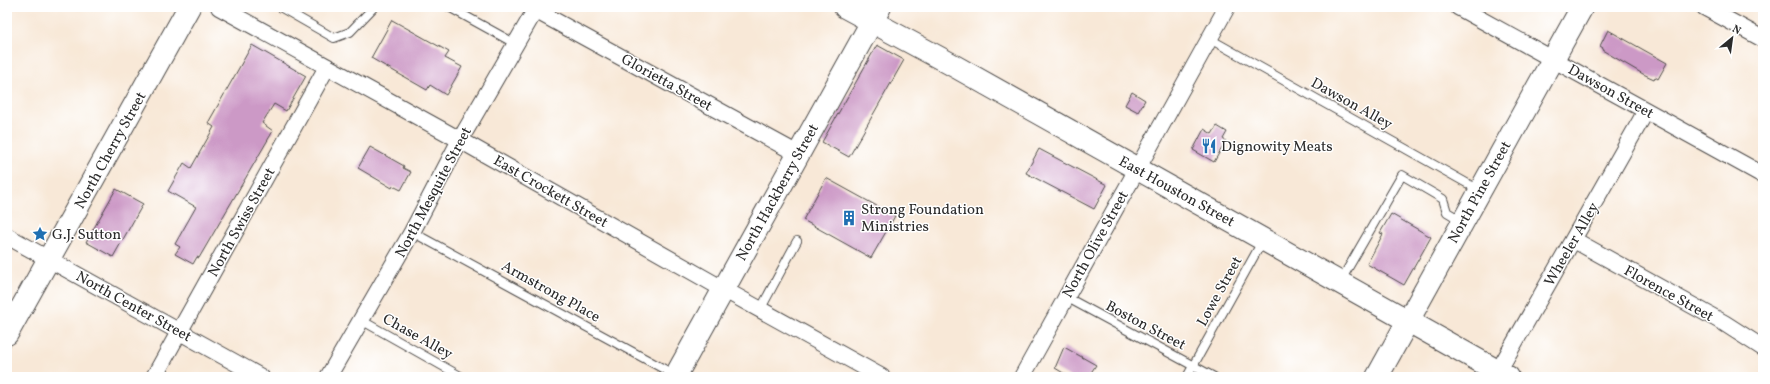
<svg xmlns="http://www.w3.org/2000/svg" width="1770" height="384" font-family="Vollkorn,serif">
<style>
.building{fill:#cc99c6}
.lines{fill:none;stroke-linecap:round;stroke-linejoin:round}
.lane-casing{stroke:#4a4745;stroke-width:10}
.street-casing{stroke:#4a4745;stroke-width:18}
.secondary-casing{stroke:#4a4745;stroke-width:24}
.lane{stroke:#fff;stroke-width:8}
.street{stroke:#fff;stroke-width:16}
.secondary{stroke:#fff;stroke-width:22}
.labels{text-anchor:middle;stroke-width:3;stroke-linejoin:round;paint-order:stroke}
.street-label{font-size:15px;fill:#2b2b2b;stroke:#fff}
.poi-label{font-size:15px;fill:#2b2b2b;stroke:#fff;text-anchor:start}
</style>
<rect width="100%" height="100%" fill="#fff"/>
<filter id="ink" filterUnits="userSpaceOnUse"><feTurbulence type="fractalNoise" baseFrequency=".025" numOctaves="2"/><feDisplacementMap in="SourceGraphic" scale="8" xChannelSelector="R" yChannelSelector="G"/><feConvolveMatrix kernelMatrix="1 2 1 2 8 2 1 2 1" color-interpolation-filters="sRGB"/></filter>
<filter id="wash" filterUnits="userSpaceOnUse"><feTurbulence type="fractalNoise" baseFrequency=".012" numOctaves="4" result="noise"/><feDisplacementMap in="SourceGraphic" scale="16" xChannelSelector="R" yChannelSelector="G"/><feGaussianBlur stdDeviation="0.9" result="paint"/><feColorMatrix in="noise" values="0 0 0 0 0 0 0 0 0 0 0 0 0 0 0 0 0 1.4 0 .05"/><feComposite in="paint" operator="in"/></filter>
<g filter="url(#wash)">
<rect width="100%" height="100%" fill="#f8e8d7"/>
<g id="blocks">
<g class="building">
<polygon points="392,20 449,52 445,58 462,67 446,95 430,85 427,90 371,58"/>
<polygon points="1608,30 1667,63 1658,79 1655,77 1654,79 1643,74 1602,50 1603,48 1600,46"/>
<polygon points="252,45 306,76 286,111 274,104 262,123 273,131 199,258 197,257 193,264 175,254 180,247 175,244 196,207 168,191 184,163 191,168 214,127 208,123"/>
<polygon points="877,45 904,60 849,157 822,142"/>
<polygon points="1132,92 1145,100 1138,112 1125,105"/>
<polygon points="1217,126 1227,132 1223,139 1226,141 1214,162 1193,150 1204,129 1212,134"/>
<polygon points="370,147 404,166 403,168 411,172 401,190 393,186 392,188 358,168"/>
<polygon points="1039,149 1107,185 1094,209 1026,173"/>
<polygon points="826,178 895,216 871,258 803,220"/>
<polygon points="116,189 143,204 113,257 86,242"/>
<polygon points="1391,214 1431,237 1404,285 1367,264 1383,234 1380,233"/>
<polygon points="1064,347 1096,365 1088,377 1070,377 1055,368"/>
</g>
</g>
</g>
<g filter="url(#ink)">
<use href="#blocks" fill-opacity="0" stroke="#4a4745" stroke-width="1"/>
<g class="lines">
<defs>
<g id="lane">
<polyline points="280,7 334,38 350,32 374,7"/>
<polyline points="449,7 516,44"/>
<polyline points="1210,39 1479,190"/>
<polyline points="412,232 675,375"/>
<polyline points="1340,282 1402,175 1443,199 1447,212 1462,221"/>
<polyline points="1066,297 1214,377"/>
<polyline points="760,310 797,241"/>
<polyline points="361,320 462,377"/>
<polyline points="1187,377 1263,240"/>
</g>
<g id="street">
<polyline points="219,7 460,140 723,289 882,377"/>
<polyline points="1458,7 1763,175"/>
<polyline points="1704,7 1763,39"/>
<polyline points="535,10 798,154"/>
<polyline points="7,236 261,377"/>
<polyline points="1574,240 1724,323 1763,348"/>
<polyline points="154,377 327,67"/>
<polyline points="328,377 412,232 460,140 537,7"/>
<polyline points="1022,377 1227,7"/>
<polyline points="1495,377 1646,111"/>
</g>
<g id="secondary">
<polyline points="845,7 949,63 1508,377"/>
<polyline points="7,334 189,7"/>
<polyline points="675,377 880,7"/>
<polyline points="1377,377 1582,7"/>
</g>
</defs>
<use href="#lane" class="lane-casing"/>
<use href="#street" class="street-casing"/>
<use href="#secondary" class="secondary-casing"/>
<use href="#lane" class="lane"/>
<use href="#street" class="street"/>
<use href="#secondary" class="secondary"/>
</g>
</g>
<defs>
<symbol id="restaurant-bare" viewBox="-9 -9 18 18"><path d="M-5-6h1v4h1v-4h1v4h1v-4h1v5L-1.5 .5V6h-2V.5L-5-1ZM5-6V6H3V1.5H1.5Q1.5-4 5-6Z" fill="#1f6fb2" stroke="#fff" stroke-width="2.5" paint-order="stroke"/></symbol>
<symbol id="building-bare" viewBox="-9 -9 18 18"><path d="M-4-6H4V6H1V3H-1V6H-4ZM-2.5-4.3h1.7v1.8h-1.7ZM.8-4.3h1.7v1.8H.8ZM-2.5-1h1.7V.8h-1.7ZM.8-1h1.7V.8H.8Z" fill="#1f6fb2" stroke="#fff" stroke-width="2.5" paint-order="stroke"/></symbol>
<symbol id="sight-bare" viewBox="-9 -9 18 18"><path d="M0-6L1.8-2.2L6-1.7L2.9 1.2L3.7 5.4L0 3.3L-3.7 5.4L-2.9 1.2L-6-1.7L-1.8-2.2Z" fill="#1f6fb2" stroke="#fff" stroke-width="2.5" paint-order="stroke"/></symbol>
</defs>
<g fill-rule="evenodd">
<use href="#restaurant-bare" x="1198" y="135" width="22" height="22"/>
<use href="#building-bare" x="838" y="207" width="22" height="22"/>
<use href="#sight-bare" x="29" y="223" width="22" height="22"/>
</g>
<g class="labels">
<g class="street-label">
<text transform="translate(667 82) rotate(29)" y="5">Glorietta Street</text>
<text transform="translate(1611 91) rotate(29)" y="5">Dawson Street</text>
<text transform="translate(1352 103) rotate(29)" y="5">Dawson Alley</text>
<text transform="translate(110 150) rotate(-61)" y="5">North Cherry Street</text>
<text transform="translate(551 191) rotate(30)" y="5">East Crockett Street</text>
<text transform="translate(1177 191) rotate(29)" y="5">East Houston Street</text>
<text transform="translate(433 192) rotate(-62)" y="5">North Mesquite Street</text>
<text transform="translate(777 192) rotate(-61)" y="5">North Hackberry Street</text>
<text transform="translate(1479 192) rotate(-61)" y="5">North Pine Street</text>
<text transform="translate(241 222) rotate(-61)" y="5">North Swiss Street</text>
<text transform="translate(1095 244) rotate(-61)" y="5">North Olive Street</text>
<text transform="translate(1571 244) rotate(-60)" y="5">Wheeler Alley</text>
<text transform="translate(551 291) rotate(29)" y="5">Armstrong Place</text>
<text transform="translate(1219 291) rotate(-61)" y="5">Lowe Street</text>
<text transform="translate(1669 293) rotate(29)" y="5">Florence Street</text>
<text transform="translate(134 306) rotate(29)" y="5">North Center Street</text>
<text transform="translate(1146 325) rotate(28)" y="5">Boston Street</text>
<text transform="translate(418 336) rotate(29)" y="5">Chase Alley</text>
</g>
<g class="poi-label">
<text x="1221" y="151">Dignowity Meats</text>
<text x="861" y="214">Strong Foundation<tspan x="861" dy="17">Ministries</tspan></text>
<text x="52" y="239">G.J. Sutton</text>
</g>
</g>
<rect width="1770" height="384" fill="none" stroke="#fff" stroke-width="24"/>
<g transform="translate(1732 38) rotate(29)" stroke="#ffffff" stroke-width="3" paint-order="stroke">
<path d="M0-3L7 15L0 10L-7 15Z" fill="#2b2b2b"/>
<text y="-6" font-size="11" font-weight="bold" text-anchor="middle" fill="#2b2b2b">N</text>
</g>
</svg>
